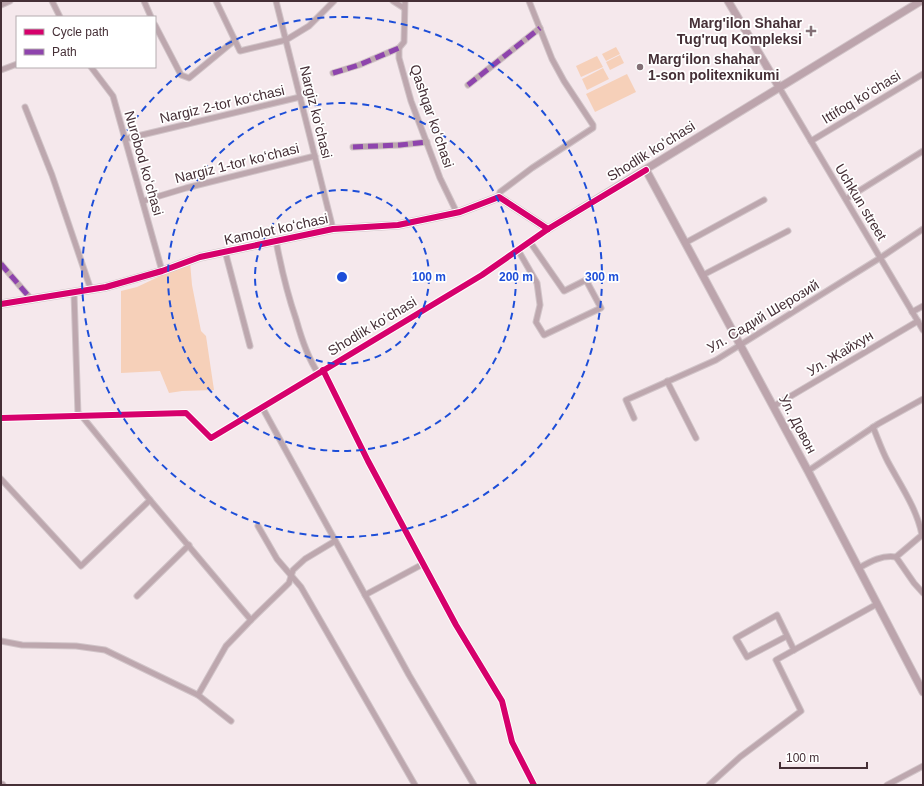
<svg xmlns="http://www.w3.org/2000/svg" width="924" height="786" font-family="Arial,sans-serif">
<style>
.green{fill:#f6d0b9}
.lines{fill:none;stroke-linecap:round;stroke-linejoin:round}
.street-casing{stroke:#d1c4c8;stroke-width:7}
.secondary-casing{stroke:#d1c4c8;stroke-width:9}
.street{stroke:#bda7ae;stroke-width:5}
.secondary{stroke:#bca4ac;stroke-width:7}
.quiet{stroke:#8e44ad;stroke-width:5;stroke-dasharray:10 5;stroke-linecap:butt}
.cycleway-casing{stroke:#fff;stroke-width:8}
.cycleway{stroke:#d6006c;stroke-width:6}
.ring{fill:none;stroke:#1d4ed8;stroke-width:2;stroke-dasharray:7 5}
.poi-dot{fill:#837076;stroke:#fff;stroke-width:1.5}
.labels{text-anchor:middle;stroke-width:3.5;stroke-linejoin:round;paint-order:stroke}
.poi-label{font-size:14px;font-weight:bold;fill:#452f36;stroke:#fff;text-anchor:end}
.street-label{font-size:14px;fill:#452f36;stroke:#fff}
.centre{fill:#1d4ed8;stroke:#fff;stroke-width:2}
.ring-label{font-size:12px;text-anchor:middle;font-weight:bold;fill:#1d4ed8;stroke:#fff;stroke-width:3.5;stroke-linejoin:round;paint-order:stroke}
</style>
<rect width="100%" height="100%" fill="#f5e8ec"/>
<g class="green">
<polygon points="616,47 620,54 606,61 602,54"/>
<polygon points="620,55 624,63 610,70 606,62"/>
<polygon points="597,56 603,67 581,77 576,66"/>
<polygon points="603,68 609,79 587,90 582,79"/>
<polygon points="627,74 636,92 595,112 586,94"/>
<polygon points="190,262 192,285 201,331 206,336 214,390 182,391 169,393 160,371 121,373 121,291 137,287"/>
</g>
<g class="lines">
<defs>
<g id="street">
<polyline points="52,1 60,17"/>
<polyline points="144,1 151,17"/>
<polyline points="216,1 240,51 286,40 309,26 334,1"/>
<polyline points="276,1 333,229"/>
<polyline points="393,1 404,8"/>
<polyline points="405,1 404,42 399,48 399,58 411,101 440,178 457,213"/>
<polyline points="1,5 10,1"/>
<polyline points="155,25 181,75 189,78 235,40"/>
<polyline points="91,67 113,96 162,271"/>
<polyline points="1,70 17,64"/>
<polyline points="333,73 359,65 399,48"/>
<polyline points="468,85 540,28"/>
<polyline points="779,87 923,330"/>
<polyline points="25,107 52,175 91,290"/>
<polyline points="125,139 300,97"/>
<polyline points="811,141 923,74"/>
<polyline points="353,147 400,145 427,142"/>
<polyline points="499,197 500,192 532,168 593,128 593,125 564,81 552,59 529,1"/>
<polyline points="846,199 923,151"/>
<polyline points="143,201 186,188 315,156"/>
<path d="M 276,241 C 281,267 287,293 296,319 C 301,337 307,357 318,373"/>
<polyline points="685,243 764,200"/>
<polyline points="518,250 537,283 540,305 536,322 544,335 601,308 586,280 564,291 530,242"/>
<polyline points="225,251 250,346"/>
<polyline points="1,264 31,299"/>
<polyline points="703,275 788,231"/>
<polyline points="74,293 78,415"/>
<polyline points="912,312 923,306"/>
<polyline points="323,370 368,461 456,625 502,701 512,742 534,785"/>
<polyline points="667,381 696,438"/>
<polyline points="774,406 918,321"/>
<polyline points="262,407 409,675 474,785"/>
<polyline points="81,415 150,500 251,620"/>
<polyline points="1,418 186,413 211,438 482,275 548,229"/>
<polyline points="634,418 626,400 716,360 880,258 923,229"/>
<path d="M 873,427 C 878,439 882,451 888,462 C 901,486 917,509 922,535 L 896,557 L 914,583 L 923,593"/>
<polyline points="808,471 878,424 923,399"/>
<polyline points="1,479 81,566 150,500"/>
<polyline points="258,526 277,559 301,587 415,785"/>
<path d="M 859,568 C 871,561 882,555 896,557"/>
<polyline points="365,595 423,564"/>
<polyline points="137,596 189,545"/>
<polyline points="787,636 747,657 736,638 777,615 794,650"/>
<polyline points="1,641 22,645 76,646 105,650 198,695 231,721"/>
<polyline points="198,695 226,646 251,620 289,583 293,570 305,559 335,541"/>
<polyline points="709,785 740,757 801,711 776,660 877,604"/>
<polyline points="887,785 923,766"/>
</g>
<g id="secondary">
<polyline points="728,1 779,87"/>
<polyline points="646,170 808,471 923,692"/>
<polyline points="1,304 106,287 162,271 200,257 333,229 398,225 460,212 499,197 548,229 921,1"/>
<polyline points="1,785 2,785"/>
</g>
</defs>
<use href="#street" class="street-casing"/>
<use href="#secondary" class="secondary-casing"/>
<use href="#street" class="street"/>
<use href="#secondary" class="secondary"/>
<g class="quiet">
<polyline points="333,73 359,65 399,48"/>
<polyline points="468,85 540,28"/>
<polyline points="353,147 400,145 427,142"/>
<polyline points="1,264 31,299"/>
</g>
<defs>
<g id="cycleway">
<polyline points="1,304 106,287 162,271 200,257 333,229 398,225 460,212 499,197 548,229"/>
<polyline points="323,370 368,461 456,625 502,701 512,742 534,785"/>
<polyline points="1,418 186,413 211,438 482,275 548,229 646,170"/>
</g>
</defs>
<use href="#cycleway" class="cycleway-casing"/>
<use href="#cycleway" class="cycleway"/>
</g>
<g class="ring">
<circle cx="342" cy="277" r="87"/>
<circle cx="342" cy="277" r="174"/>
<circle cx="342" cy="277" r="260"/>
</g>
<g class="poi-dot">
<path d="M809 25h4v4h4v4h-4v4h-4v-4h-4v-4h4z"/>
<circle cx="640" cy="67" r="4"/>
</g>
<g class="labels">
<g class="poi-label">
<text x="802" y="28">Marg'ilon Shahar<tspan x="802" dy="16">Tug'ruq Kompleksi</tspan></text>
<text x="648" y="64" text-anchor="start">Margʻilon shahar<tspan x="648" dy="16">1-son politexnikumi</tspan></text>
</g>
<g class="street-label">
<text transform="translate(861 97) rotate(-31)" y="5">Ittifoq koʻchasi</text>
<text transform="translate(222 104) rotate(-13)" y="5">Nargiz 2-tor ko‘chasi</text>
<text transform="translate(316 112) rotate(76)" y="5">Nargiz koʻchasi</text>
<text transform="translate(432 116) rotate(71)" y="5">Qashqar koʻchasi</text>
<text transform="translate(651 151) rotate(-32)" y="5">Shodlik koʻchasi</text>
<text transform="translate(144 163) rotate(74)" y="5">Nurobod koʻchasi</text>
<text transform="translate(237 163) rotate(-14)" y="5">Nargiz 1-tor ko‘chasi</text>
<text transform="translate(861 202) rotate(59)" y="5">Uchkun street</text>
<text transform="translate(276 229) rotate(-12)" y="5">Kamolot koʻchasi</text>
<text transform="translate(763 316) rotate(-31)" y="5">Ул. Садий Шерозий</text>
<text transform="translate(372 326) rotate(-31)" y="5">Shodlik koʻchasi</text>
<text transform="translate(840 353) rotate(-31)" y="5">Ул. Жайхун</text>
<text transform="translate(798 424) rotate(62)" y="5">Ул. Довон</text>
</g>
</g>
<circle cx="342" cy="277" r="6" class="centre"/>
<g class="ring-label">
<text x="429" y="281">100 m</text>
<text x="516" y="281">200 m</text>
<text x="602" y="281">300 m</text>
</g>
<rect width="924" height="786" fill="none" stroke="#452f36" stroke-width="4"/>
<rect x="16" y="16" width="140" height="52" fill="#ffffff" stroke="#b5acaf"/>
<rect x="24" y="29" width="20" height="6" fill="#d6006c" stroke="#b5acaf"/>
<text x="52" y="36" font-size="12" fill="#452f36">Cycle path</text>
<rect x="24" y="49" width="20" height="6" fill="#8e44ad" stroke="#b5acaf"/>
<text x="52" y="56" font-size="12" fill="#452f36">Path</text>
<path d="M780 762v6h87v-6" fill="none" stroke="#452f36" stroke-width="2"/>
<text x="786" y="762" font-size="12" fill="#452f36" stroke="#ffffff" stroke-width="3" paint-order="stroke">100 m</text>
</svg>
